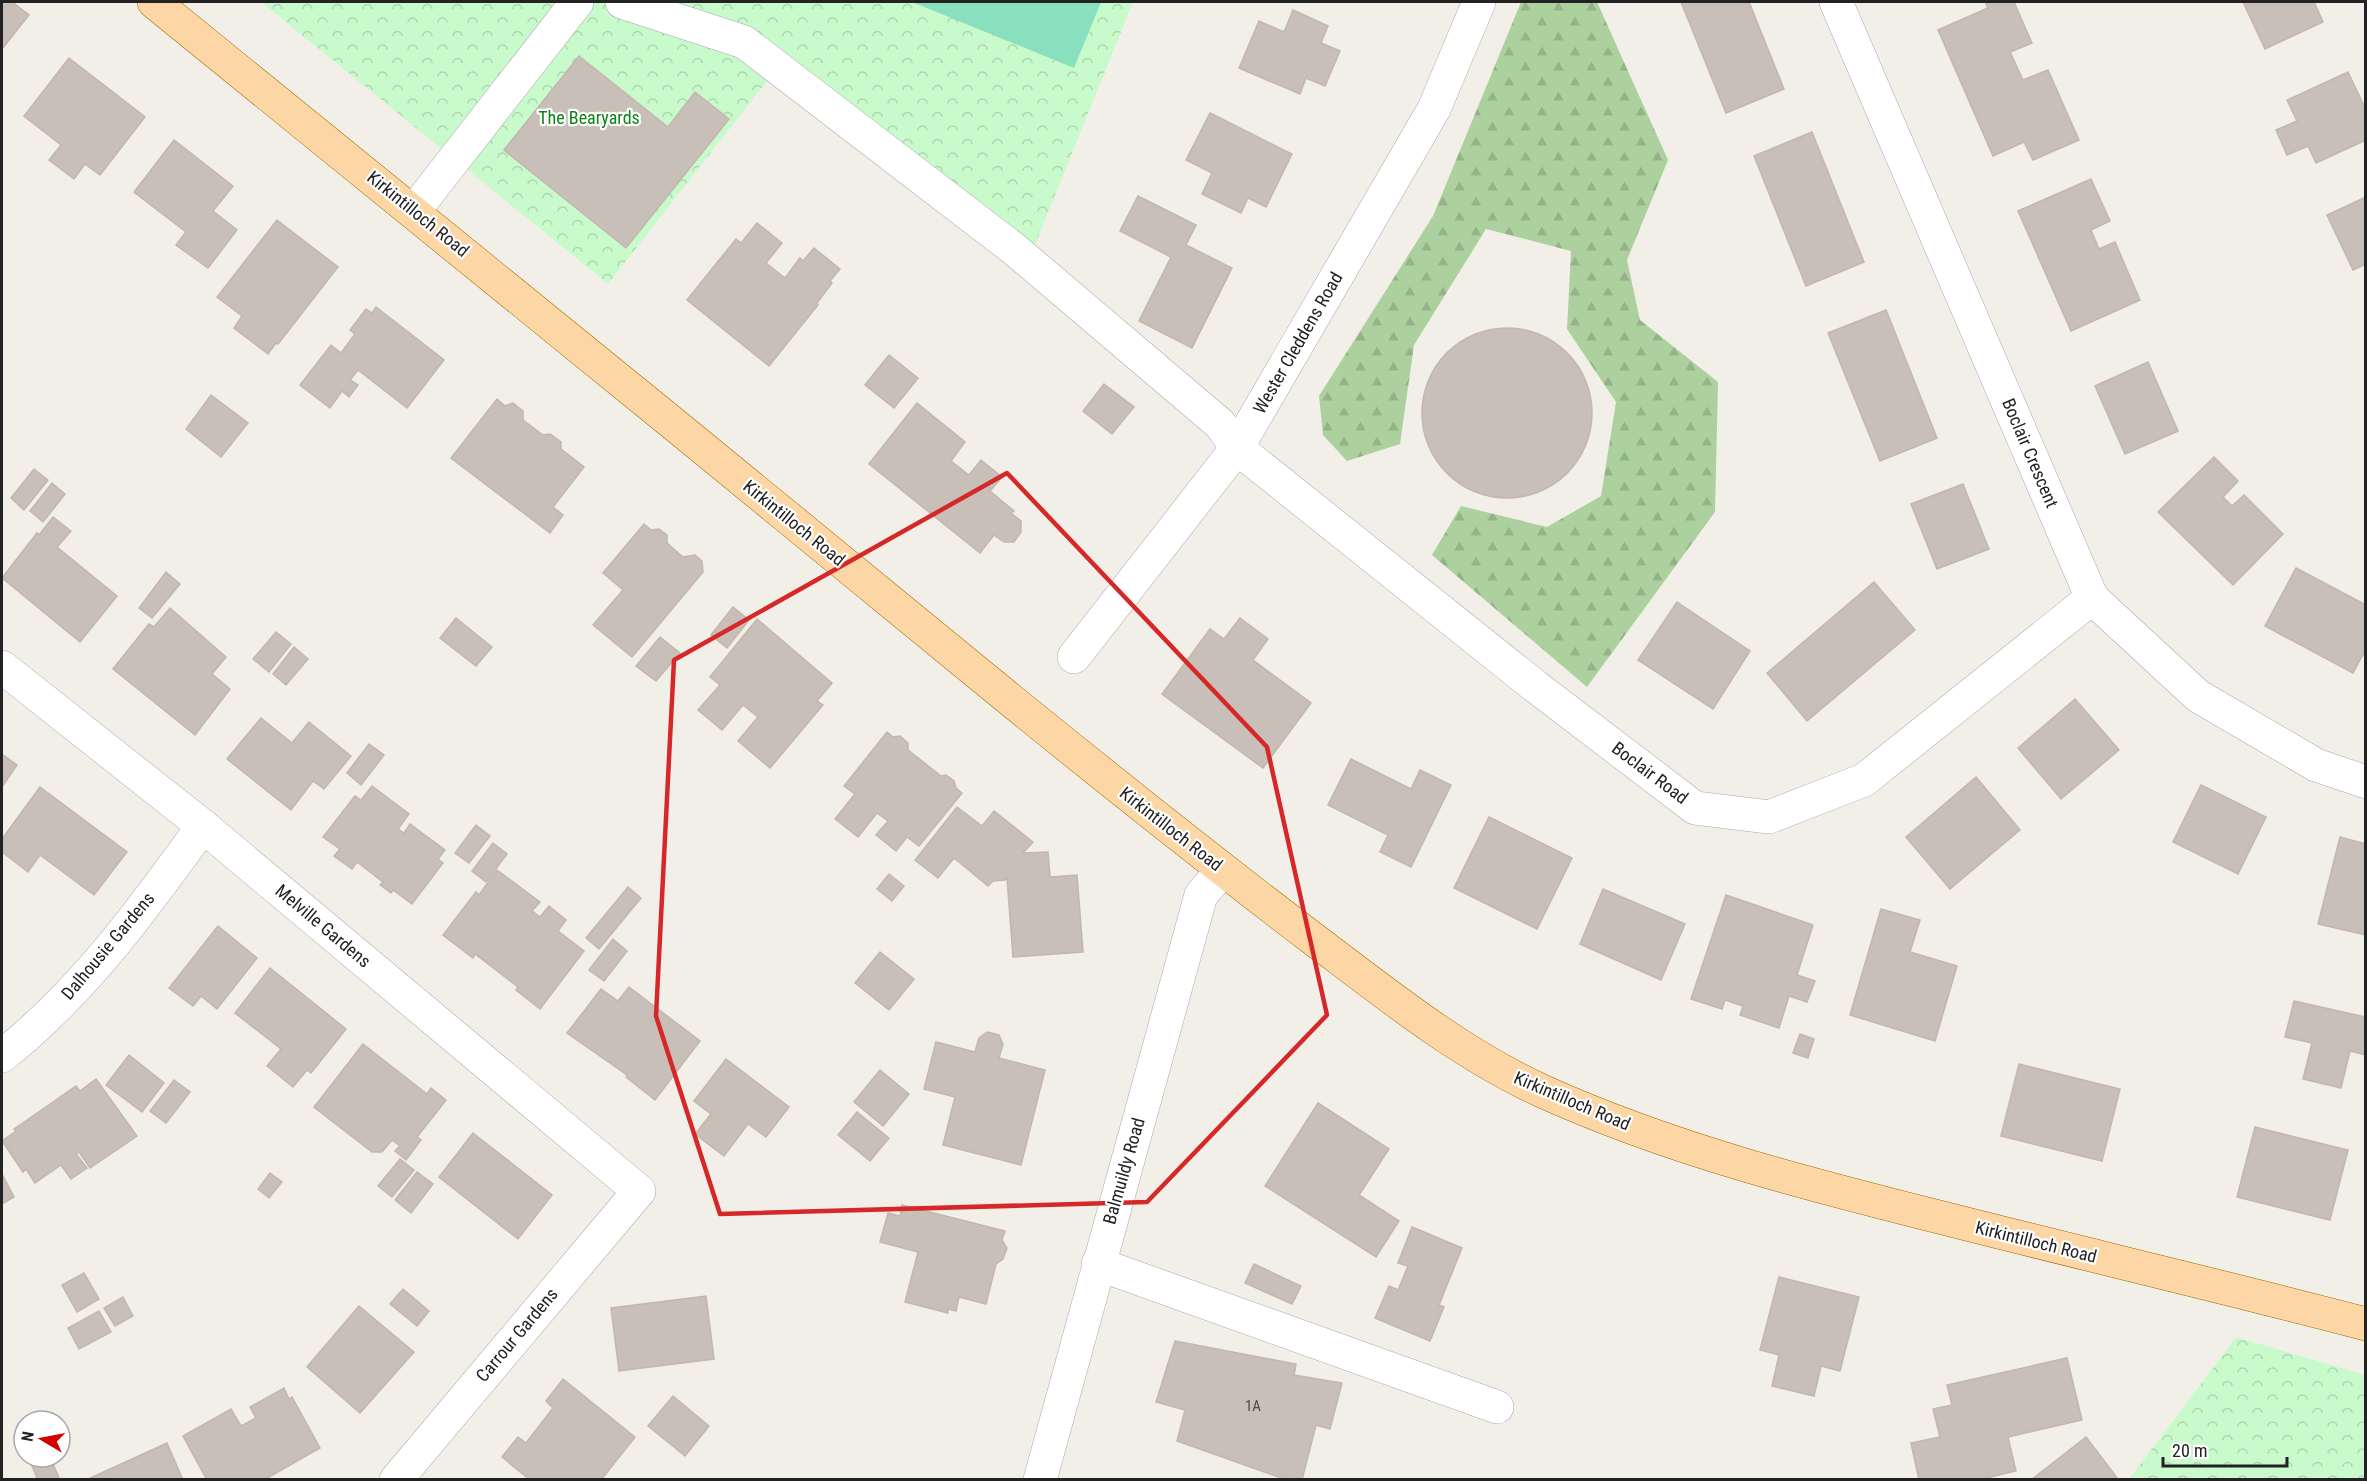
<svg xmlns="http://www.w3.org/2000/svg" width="2367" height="1481" font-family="'Roboto Condensed',sans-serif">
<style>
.forest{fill:url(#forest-firs)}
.park{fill:url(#park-crowns)}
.pitch{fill:#88e0be}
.building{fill:#c7bfb8;stroke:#c4b6ab;stroke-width:1.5}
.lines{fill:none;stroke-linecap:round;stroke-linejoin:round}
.minor-casing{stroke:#a9a9a9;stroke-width:34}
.major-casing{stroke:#a06b00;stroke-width:34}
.minor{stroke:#fff;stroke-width:33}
.major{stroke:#fcd6a4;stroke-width:33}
.marked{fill:none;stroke:#d62828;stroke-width:4.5;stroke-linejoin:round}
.labels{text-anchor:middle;stroke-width:4.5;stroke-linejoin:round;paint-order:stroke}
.number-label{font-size:15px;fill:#4b4948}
.park-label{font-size:18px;fill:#0c8416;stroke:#fff}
.street-label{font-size:18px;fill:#222;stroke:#fff}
</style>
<defs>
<pattern id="forest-firs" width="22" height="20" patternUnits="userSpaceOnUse" patternTransform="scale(1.5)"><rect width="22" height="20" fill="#add19e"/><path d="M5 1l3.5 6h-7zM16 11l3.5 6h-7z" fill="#95b388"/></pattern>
<pattern id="park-crowns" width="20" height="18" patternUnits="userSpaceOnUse" patternTransform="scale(1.5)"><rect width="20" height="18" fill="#c8facc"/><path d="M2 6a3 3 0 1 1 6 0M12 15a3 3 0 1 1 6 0" fill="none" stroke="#acd6af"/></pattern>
</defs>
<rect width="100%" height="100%" fill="#f2efe9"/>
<polygon class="forest" points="1521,2 1597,2 1668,160 1627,260 1640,320 1718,382 1715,512 1587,687 1432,555 1461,506 1547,527 1601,496 1616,402 1567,329 1571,251 1486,229 1414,345 1400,444 1347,461 1323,435 1319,396 1433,216"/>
<g class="park">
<polygon points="261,2 1133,2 1035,245 767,81 608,284"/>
<polygon points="2236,1337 2365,1375 2365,1479 2129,1479"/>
</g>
<polygon class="pitch" points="912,2 1101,2 1074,68"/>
<g class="building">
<polygon points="2,2 12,2 29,15 2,49"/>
<polygon points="1681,2 1749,2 1784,89 1726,113"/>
<polygon points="1985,2 2014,2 2032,43 2010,52 2023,80 2048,70 2079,140 2033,160 2024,142 1993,156 1938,30 1988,8"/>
<polygon points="2243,2 2314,2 2323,22 2265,49"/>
<polygon points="1293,10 1328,26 1321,43 1340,51 1325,86 1306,78 1300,94 1239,68 1259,21 1284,32"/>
<polygon points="579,56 668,127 695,92 729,119 626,248 504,150"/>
<polygon points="69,58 145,117 100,175 85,164 74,179 49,160 61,145 24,116"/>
<polygon points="2348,72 2366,110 2366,140 2316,163 2308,146 2287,155 2276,130 2297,121 2287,100"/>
<polygon points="1210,113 1292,154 1266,207 1248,198 1241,213 1202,194 1212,173 1186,160"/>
<polygon points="1812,132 1864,262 1806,286 1754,156"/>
<polygon points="174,140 233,186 213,211 237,230 208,268 176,245 186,232 134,192"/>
<polygon points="2091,179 2110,221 2091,230 2099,249 2115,242 2140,300 2071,331 2018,211"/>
<polygon points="1138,196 1196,225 1186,245 1232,268 1192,348 1139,321 1171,257 1120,231"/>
<polygon points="2366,197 2366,264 2353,270 2327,215"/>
<polygon points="277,220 338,267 278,344 276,343 268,354 234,328 242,316 217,297"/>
<polygon points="757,223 782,243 766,263 785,278 800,258 803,261 814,248 840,269 830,281 832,283 817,303 818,305 769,366 687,300 736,239 741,243"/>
<polygon points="376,307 444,360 407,408 358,370 350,380 358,385 349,397 342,391 330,408 300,385 331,345 341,353 355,334 350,330 366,309 372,313"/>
<polygon points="1886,310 1937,438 1880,461 1828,333"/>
<circle cx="1507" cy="413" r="85"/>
<polygon points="889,355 918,378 894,408 865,385"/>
<polygon points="2148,362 2178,431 2125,454 2095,386"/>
<polygon points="1104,384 1134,407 1112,434 1083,411"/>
<polygon points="211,395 248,423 221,457 186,429"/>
<polygon points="497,399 505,406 513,403 523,411 523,420 543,435 550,434 561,442 561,449 584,467 553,507 563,515 550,533 451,458"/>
<polygon points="917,403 965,442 951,461 969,475 981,460 1002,477 990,491 1014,511 1011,513 1021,521 1021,532 1014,542 1004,542 994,535 980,553 869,464"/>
<polygon points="2214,457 2238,481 2223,497 2232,506 2244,495 2283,534 2233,585 2158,512"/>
<polygon points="34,469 48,480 24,510 11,498"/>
<polygon points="52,483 65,494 43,522 30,511"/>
<polygon points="1963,484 1989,549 1937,569 1911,504"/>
<polygon points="53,517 71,531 57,547 117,596 80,642 2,578 37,533 39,535"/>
<polygon points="644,524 651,530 659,529 667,535 667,543 683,557 695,555 702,561 703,572 632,657 593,625 623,590 603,573"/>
<polygon points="2296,568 2366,605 2366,649 2353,673 2265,626"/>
<polygon points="166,572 180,584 152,618 139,608"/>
<polygon points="1874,582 1915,630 1807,721 1767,673"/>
<polygon points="1677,602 1750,651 1713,709 1638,660"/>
<polygon points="733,607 749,620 727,648 711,635"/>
<polygon points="170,608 226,657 212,674 230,689 195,735 113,669 149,624 154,627"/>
<polygon points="456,618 492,647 476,666 440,638"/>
<polygon points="1240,618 1268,639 1253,660 1311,703 1263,768 1162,694 1210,629 1224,639"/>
<polygon points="757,619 832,683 817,701 823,705 770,768 738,741 758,717 743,705 722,730 698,710 720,685 710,677"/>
<polygon points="276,632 291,644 269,672 253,659"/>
<polygon points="660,637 680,653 656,681 636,666"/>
<polygon points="294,647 308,659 286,685 273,674"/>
<polygon points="2075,699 2119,750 2061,799 2018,748"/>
<polygon points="261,718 292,743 309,722 351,756 324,789 313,781 291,810 227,759"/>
<polygon points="887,732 893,737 900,736 908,743 908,750 941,776 946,775 954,781 956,788 962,793 919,846 907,837 896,851 876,835 888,821 877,813 858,837 835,819 855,794 844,786"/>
<polygon points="369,744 384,755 361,785 347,773"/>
<polygon points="2,754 17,765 2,787"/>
<polygon points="1351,759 1411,789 1420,770 1451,785 1411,867 1380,852 1388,835 1328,805"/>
<polygon points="1976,777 2020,830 1950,889 1906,837"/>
<polygon points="2201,785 2266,817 2238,874 2173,842"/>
<polygon points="372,786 409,814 398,829 404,833 410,824 445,850 438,859 443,863 412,904 393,890 391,893 380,885 383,882 357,862 352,869 334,856 340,849 323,837 355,796 361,800"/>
<polygon points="40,787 127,852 94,895 40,855 28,872 2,852 2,839"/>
<polygon points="957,807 982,826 994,811 1033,842 1023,853 1048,852 1050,877 1077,875 1083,952 1013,957 1007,878 1005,880 993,881 988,886 954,858 938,878 915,860"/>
<polygon points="1489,817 1572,858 1537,929 1454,888"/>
<polygon points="476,825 490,836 469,863 455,853"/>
<polygon points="2340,837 2366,844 2366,935 2318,924"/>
<polygon points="493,843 507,854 486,882 472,871"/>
<polygon points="497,870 540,902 532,911 540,917 549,906 566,920 558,931 584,951 540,1009 516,990 518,987 475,954 473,958 443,935 476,892 479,895"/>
<polygon points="889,874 904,886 892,901 877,889"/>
<polygon points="628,887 641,898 599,949 586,938"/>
<polygon points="1603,889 1685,924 1661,980 1580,944"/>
<polygon points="1726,895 1813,925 1797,975 1815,981 1807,1002 1789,996 1779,1028 1740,1015 1743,1006 1725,1000 1722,1009 1691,999"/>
<polygon points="1881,909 1920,920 1910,952 1957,966 1935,1041 1850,1015"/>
<polygon points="218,926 257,958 217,1009 201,996 193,1006 169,988"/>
<polygon points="613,939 627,951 604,981 589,970"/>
<polygon points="880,952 914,979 889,1010 855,983"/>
<polygon points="270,968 346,1029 311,1073 307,1070 293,1087 267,1066 281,1049 235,1013"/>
<polygon points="629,987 700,1041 655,1100 626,1077 627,1075 567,1033 601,989 618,1001"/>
<polygon points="2294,1001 2366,1017 2366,1055 2350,1051 2341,1088 2303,1079 2312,1043 2285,1037"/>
<polygon points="987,1032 999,1035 1003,1044 999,1058 1045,1070 1021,1165 943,1145 955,1097 924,1089 936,1042 975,1052 979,1038"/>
<polygon points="1800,1034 1814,1039 1808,1058 1793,1053"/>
<polygon points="363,1044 427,1094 431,1088 446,1100 417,1137 421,1140 406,1160 395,1151 400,1146 392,1140 382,1152 372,1152 314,1107"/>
<polygon points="129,1055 164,1083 142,1112 106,1085"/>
<polygon points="726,1059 789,1107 766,1137 748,1124 724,1156 695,1134 711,1114 694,1101"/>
<polygon points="2019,1064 2120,1089 2102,1161 2001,1136"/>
<polygon points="880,1070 909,1094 883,1126 854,1102"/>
<polygon points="96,1079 137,1136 90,1168 79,1152 76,1154 87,1168 71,1179 61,1165 35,1183 26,1169 23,1172 2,1141 16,1131 14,1129 76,1086 80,1091"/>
<polygon points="174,1080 190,1092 166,1123 150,1111"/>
<polygon points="1318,1103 1389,1149 1359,1195 1399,1221 1376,1257 1265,1186"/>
<polygon points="857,1112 889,1138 870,1161 838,1135"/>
<polygon points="2255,1127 2348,1150 2330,1220 2237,1197"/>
<polygon points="473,1133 552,1195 518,1239 439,1177"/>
<polygon points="400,1159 414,1170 392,1197 378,1186"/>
<polygon points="417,1172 433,1184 411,1213 395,1200"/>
<polygon points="270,1173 282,1182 269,1198 258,1189"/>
<polygon points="2,1174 14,1197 2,1204"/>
<polygon points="902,1205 1005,1231 1002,1240 1007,1248 1003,1259 996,1264 986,1304 959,1297 956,1311 948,1309 948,1313 905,1302 918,1252 880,1242 888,1213 900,1216"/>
<polygon points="1412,1227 1462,1248 1439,1305 1444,1307 1430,1341 1375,1318 1389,1286 1398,1290 1408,1266 1398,1263"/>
<polygon points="1254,1264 1301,1286 1292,1304 1245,1283"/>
<polygon points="84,1273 99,1299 77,1312 62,1285"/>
<polygon points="1779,1277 1859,1297 1840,1371 1821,1366 1814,1396 1772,1386 1779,1355 1760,1350"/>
<polygon points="403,1289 429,1311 417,1326 390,1304"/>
<polygon points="706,1296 714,1359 619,1371 611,1308"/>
<polygon points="123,1297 133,1316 115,1326 104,1308"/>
<polygon points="359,1306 414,1352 360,1413 307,1367"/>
<polygon points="99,1311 111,1332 79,1349 68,1328"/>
<polygon points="1175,1341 1296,1364 1294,1375 1342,1383 1330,1429 1316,1425 1302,1480 1287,1480 1177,1441 1185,1410 1156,1402"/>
<polygon points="2067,1358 2082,1420 2008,1437 2016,1471 1978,1480 1919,1480 1911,1443 1940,1437 1933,1409 1952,1405 1947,1385"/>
<polygon points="563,1379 635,1437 601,1480 530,1480 502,1457 518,1437 526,1443 553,1408 546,1401"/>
<polygon points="284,1388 289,1399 292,1397 320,1448 264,1480 207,1480 183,1436 231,1409 241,1426 256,1418 250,1407"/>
<polygon points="673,1396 709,1426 685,1456 648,1426"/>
<polygon points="2086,1437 2118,1479 2031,1480"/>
<polygon points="167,1443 183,1480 86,1480"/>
<polygon points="28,1457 50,1457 60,1480 38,1480"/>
</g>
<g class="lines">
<defs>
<g id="minor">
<polyline points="622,2 744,42 1014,249 1220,424 1237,448 1535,686 1695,808 1769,817 1864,780 2092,598"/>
<polyline points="1836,2 2092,598 2198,696 2316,765 2366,782"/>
<polyline points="414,211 577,2"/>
<polyline points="1074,657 1237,448 1434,109 1479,2"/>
<polyline points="2,667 203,826 639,1191 396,1480"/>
<path d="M 2,1056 C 83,992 143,909 203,826"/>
<polyline points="1098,1264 1497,1407"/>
<polyline points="1040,1480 1201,895 1223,870"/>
</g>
<path id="major" d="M 154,2 C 438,230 720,462 1002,693 C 1104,776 1207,858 1312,938 C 1385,993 1459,1053 1542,1091 C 1670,1149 1808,1184 1943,1218 C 2084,1254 2225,1287 2366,1324"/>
</defs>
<use href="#minor" class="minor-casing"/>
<use href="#major" class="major-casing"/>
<use href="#minor" class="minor"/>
<use href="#major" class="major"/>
</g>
<path class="marked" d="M 1007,473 L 1267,747 L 1327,1015 L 1147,1202 L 720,1214 L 656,1016 L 674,660 Z"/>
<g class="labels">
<g class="number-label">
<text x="1253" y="1411">1A</text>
</g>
<g class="park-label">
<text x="589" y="124">The Bearyards</text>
</g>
<g class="street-label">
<text transform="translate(418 214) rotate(39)" y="6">Kirkintilloch Road</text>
<text transform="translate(1298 343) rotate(-60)" y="6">Wester Cleddens Road</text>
<text transform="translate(2030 453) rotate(67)" y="6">Boclair Crescent</text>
<text transform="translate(794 523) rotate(39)" y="6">Kirkintilloch Road</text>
<text transform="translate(1650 773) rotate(37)" y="6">Boclair Road</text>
<text transform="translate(1171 829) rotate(38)" y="6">Kirkintilloch Road</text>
<text transform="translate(323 926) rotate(40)" y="6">Melville Gardens</text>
<text transform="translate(108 946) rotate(-50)" y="6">Dalhousie Gardens</text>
<text transform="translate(1572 1101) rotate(23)" y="6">Kirkintilloch Road</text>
<text transform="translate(1124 1171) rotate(-74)" y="6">Balmuildy Road</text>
<text transform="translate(2036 1242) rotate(14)" y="6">Kirkintilloch Road</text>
<text transform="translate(517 1335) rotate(-50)" y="6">Carrour Gardens</text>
</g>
</g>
<rect width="2367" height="1481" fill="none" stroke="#222222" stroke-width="6"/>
<g transform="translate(42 1439) rotate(280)"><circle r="28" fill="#ffffff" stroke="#a7a7a7" stroke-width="1.5"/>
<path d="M0-4.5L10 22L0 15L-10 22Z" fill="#d40000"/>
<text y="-9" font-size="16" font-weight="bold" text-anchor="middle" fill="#222222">N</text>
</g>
<path d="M2163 1457v9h124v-9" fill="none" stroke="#222222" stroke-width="3"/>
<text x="2172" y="1457" font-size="18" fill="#222222" stroke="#ffffff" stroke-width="4.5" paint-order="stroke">20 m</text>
</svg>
